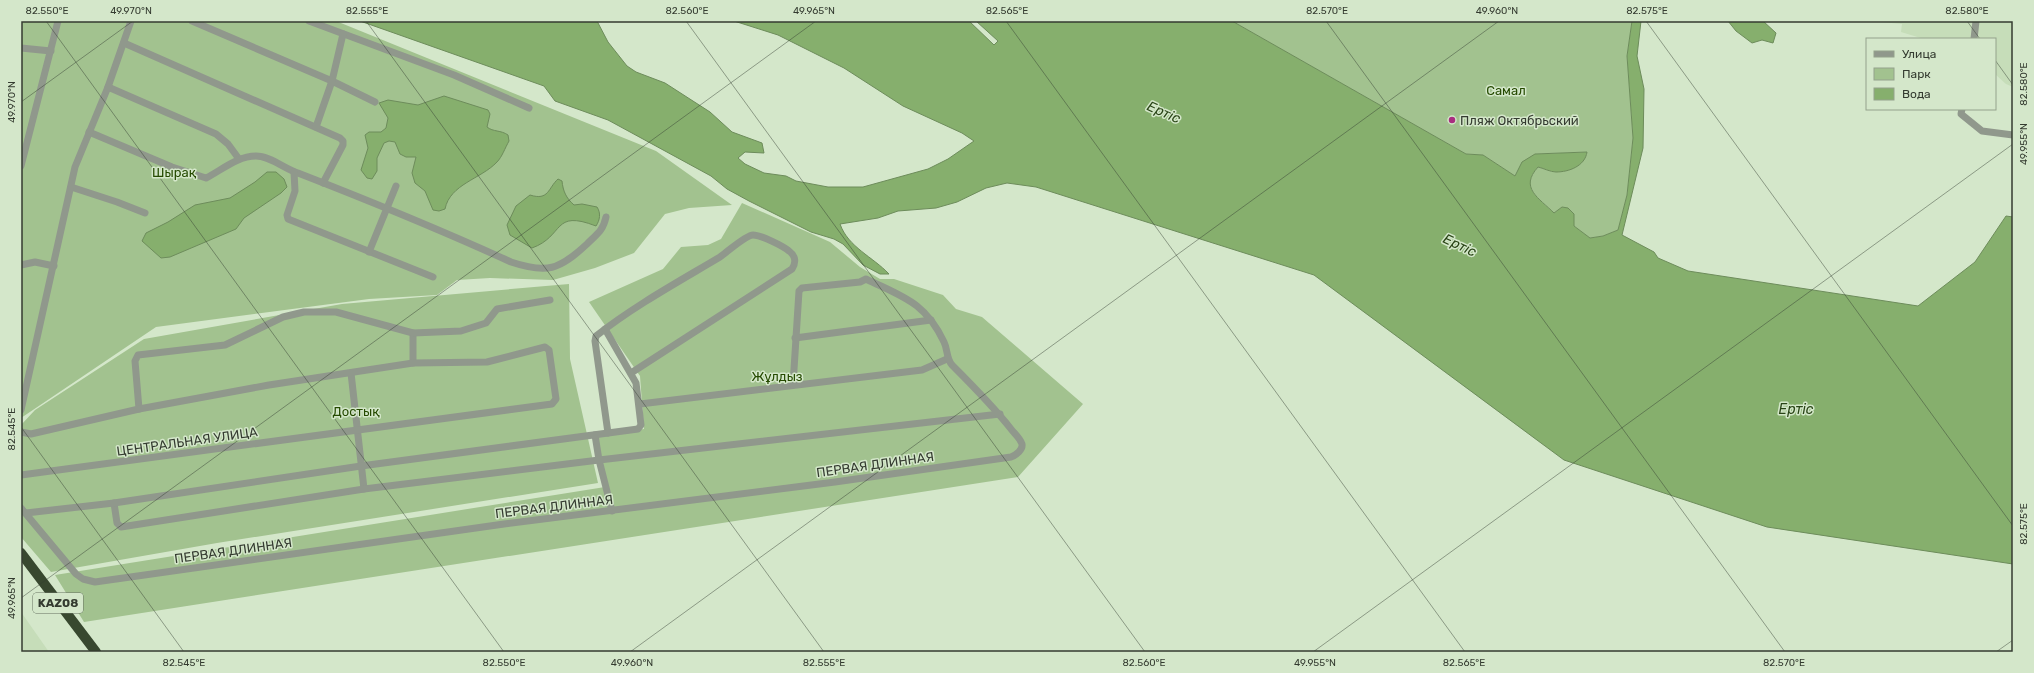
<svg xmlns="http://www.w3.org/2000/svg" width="2034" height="673" font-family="Rubik,sans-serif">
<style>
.built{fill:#c6ddb9}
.green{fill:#a2c28f}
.water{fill:#86af6d;stroke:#6d8c5b}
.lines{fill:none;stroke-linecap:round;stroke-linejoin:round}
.minor{stroke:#90988c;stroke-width:7}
.highway{stroke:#38482f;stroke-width:10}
.ticks{fill:none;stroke:#343b30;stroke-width:1;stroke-opacity:0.45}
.poi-dot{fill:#a92d80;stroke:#d4e7ca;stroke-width:1.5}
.labels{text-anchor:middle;stroke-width:3;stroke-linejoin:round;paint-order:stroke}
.shield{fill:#d4e7ca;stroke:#646f5e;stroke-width:1}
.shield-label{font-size:12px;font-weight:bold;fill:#343b30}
.park-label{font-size:13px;fill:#254a00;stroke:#d4e7ca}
.poi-label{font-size:13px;fill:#343b30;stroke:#d4e7ca;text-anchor:start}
.street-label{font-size:13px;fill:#343b30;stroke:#d4e7ca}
.water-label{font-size:14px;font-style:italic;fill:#294416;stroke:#d4e7ca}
.neatline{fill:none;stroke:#343b30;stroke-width:1.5}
.ticks-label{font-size:10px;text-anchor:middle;fill:#343b30}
</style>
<rect width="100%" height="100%" fill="#d4e7ca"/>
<g class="built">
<polygon points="1870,21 2013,21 2013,87 2006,84 1995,74 1995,39 1924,39 1901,32 1902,24"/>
<polygon points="21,612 49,652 21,652"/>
</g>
<g class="green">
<polygon points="21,21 336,21 656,151 732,205 689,208 665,214 634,253 595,268 553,280 490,278 457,280 437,295 369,299 156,327 21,418"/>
<path d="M 1232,21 L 1632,21 L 1627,56 L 1633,138 L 1627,195 L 1618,230 L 1603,236 L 1590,238 L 1574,226 L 1574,214 L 1562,207 L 1554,213 C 1539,198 1519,188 1538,167 C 1542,168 1548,171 1553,172 C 1565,173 1586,164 1587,152 L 1535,154 L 1515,176 L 1483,155 L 1466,154 Z"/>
<polygon points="742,203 830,242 860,267 880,279 894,279 943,295 956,309 982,317 1083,404 1018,477 84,622 55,575 605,487 595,435 644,429 640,376 589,302 663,269 681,247 708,245 721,239"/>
<polygon points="569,284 570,359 598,483 217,543 51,572 21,537 21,425 35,410 144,339 342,304"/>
</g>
<g class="water">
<path d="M 360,21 L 597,21 L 608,42 L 627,66 L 636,72 L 665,83 L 710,112 L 732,132 L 762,143 L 764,153 L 745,152 L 738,158 L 745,164 L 764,173 L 786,176 L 796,181 L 828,187 L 863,187 L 928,169 L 948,159 L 974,141 L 962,133 L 903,106 L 844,68 L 778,35 L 734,21 L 969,21 L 994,45 L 998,41 L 976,21 L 1232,21 L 1466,154 L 1483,155 L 1515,176 L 1522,162 L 1535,154 L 1587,152 C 1585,166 1569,172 1556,172 C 1550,172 1543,168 1538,167 C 1519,188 1539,198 1554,213 L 1562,207 L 1568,208 L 1574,214 L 1574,226 L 1590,238 L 1603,236 L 1618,230 L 1627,195 L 1633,138 L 1627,56 L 1632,21 L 1641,21 L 1637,56 L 1644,89 L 1643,148 L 1622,235 L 1654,252 L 1658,258 L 1688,271 L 1918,306 L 1975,262 L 2006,216 L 2013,217 L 2013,564 L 1767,527 L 1564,460 L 1314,275 L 1036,187 L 1007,183 L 986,188 L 957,202 L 936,208 L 898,211 L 878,218 L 840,224 C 848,247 873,257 889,274 L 880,274 L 863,265 L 843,244 L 834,239 L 811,232 L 749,201 L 727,189 L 711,176 L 608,120 L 555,101 L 544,86 Z"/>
<polygon points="1728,21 1763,21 1776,33 1773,43 1762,40 1752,43 1736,31"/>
<path d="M 444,96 L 488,110 L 490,114 L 487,127 C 493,132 501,130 508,135 L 509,141 C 505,148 502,157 497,162 C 481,179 450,184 445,209 L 439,211 L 433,210 L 425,191 L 415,183 L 412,173 L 416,157 L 406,157 L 400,154 L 395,142 L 389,141 L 384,143 L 377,158 L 377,171 L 372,179 L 367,178 L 361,170 L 368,148 L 365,135 L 369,132 L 381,132 L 386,128 L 388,118 L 379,103 L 388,100 L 418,105 Z"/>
<polygon points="267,172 276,172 284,179 287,187 281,193 244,218 236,229 170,257 161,258 142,241 146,233 168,222 195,205 230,198 255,182"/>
<path d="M 558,179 L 562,181 C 563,191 566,198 574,205 L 582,204 L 597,207 C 601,213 600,220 596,226 C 552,209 565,236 532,248 L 510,235 L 507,225 L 516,206 L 530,195 C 549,201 548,188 558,179 Z"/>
</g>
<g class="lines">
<g class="minor">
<polyline points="192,21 332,81 375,102"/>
<polyline points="309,21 454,75 529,108"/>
<polyline points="1974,39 1976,21"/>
<polyline points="124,43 340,138 343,141 343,145 323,183"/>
<polyline points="21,48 51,51"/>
<polyline points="108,87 216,134 228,144 239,159"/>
<polyline points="1962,109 1961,114 1982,131 2013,135"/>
<polyline points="316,127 332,81 343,34"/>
<path d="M 89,132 L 172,167 L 206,178 C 222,170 237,156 256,156 C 270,156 285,169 298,173 C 370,201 441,230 511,262 C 547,274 559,270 587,244 C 597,234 603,231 606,217"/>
<polyline points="21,166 58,21"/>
<polyline points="294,172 295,191 287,215 288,219 433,277"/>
<polyline points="71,187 117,202 145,213"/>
<polyline points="369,252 396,186"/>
<polyline points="21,265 35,262 54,266"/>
<polyline points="413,333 413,363"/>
<polyline points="795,338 931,320"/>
<polyline points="351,373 364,489"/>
<polyline points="640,404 922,370 947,359"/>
<polyline points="139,409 135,361 138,355 225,345 283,317 304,312 336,312 413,333 461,331 486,323 497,309 550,300"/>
<polyline points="21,410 75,167 108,87 131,21"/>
<polyline points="21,432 31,434 139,409 269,385 413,363 487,362 545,347 549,350 556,399 552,404 21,475"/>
<path d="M 608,433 L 595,341 L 596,336 C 634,306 678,282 720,257 C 727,252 746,235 753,235 C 761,235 783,246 789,251 C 796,256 796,263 792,269 L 631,373"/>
<polyline points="595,435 599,460 612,511"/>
<polyline points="114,503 117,523 121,527 364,489 599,460 1000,414"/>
<path d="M 21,508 L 76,574 L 83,579 L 95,582 L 504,524 L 835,482 L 1011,457 C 1016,455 1023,450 1022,444 C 1020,438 1014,433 1011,429 C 993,406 973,386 952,365 C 946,358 948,350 944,342 C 925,302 903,297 866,279 L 860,282 L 802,288 L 799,291 L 793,385"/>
<polyline points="26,513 114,503 361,466 638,429 641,425 636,383 605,329"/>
</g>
<polyline class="highway" points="21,553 96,652"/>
</g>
<path class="ticks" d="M 46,21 L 504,652M 366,21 L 824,652M 686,21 L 1145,652M 1006,21 L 1465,652M 1326,21 L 1785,652M 1646,21 L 2013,526M 1967,21 L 1980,39M 1995,60 L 2013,85M 21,102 L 133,21M 21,427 L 184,652M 21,598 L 816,21M 630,652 L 1499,21M 1313,652 L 2013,144M 1996,652 L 2013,640"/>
<circle class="poi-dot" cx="1452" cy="120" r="4"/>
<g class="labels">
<rect class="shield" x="33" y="593" width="50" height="20" rx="3"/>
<g class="shield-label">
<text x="58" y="607">KAZ08</text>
</g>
<g class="park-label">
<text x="1506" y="95">Самал</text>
<text x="174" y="177">Шырақ</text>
<text x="777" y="381">Жұлдыз</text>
<text x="356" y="416">Достық</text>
</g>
<g class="poi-label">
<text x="1460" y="125">Пляж Октябрьский</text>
</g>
<g class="street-label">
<text transform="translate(187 441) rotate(-8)" y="5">ЦЕНТРАЛЬНАЯ УЛИЦА</text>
<text transform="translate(875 464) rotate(-8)" y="5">ПЕРВАЯ ДЛИННАЯ</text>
<text transform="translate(554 506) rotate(-7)" y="5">ПЕРВАЯ ДЛИННАЯ</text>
<text transform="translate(233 550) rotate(-8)" y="5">ПЕРВАЯ ДЛИННАЯ</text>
</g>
<g class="water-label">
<text transform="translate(1164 112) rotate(24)" y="5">Ертіс</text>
<text transform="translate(1460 245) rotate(25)" y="5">Ертіс</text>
<text x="1796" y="414">Ертіс</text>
</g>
</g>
<rect width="2034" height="673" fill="none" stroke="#d4e7ca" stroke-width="44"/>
<rect x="1866" y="38" width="130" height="72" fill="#d4e7ca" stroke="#94a28c"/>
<rect x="1874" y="51" width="20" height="6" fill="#90988c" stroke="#94a28c"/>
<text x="1902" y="58" font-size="12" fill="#343b30">Улица</text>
<rect x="1874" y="68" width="20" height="12" fill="#a2c28f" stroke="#94a28c"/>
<text x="1902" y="78" font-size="12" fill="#343b30">Парк</text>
<rect x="1874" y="88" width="20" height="12" fill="#86af6d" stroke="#94a28c"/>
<text x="1902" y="98" font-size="12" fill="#343b30">Вода</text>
<rect x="22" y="22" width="1990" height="629" class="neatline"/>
<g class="ticks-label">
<text x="47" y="14">82.550°E</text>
<text x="131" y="14">49.970°N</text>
<text x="367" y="14">82.555°E</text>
<text x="687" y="14">82.560°E</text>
<text x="814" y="14">49.965°N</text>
<text x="1007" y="14">82.565°E</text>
<text x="1327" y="14">82.570°E</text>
<text x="1497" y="14">49.960°N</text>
<text x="1647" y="14">82.575°E</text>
<text x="1967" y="14">82.580°E</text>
<text transform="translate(2023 84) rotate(-90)" y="4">82.580°E</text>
<text transform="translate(11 102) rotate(-90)" y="4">49.970°N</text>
<text transform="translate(2023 144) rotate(-90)" y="4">49.955°N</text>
<text transform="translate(11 429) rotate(-90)" y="4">82.545°E</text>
<text transform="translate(2023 524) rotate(-90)" y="4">82.575°E</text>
<text transform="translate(11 598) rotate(-90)" y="4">49.965°N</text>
<text x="184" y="666">82.545°E</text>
<text x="504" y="666">82.550°E</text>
<text x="632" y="666">49.960°N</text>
<text x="824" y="666">82.555°E</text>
<text x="1144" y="666">82.560°E</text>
<text x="1315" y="666">49.955°N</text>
<text x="1464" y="666">82.565°E</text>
<text x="1784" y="666">82.570°E</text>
</g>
</svg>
